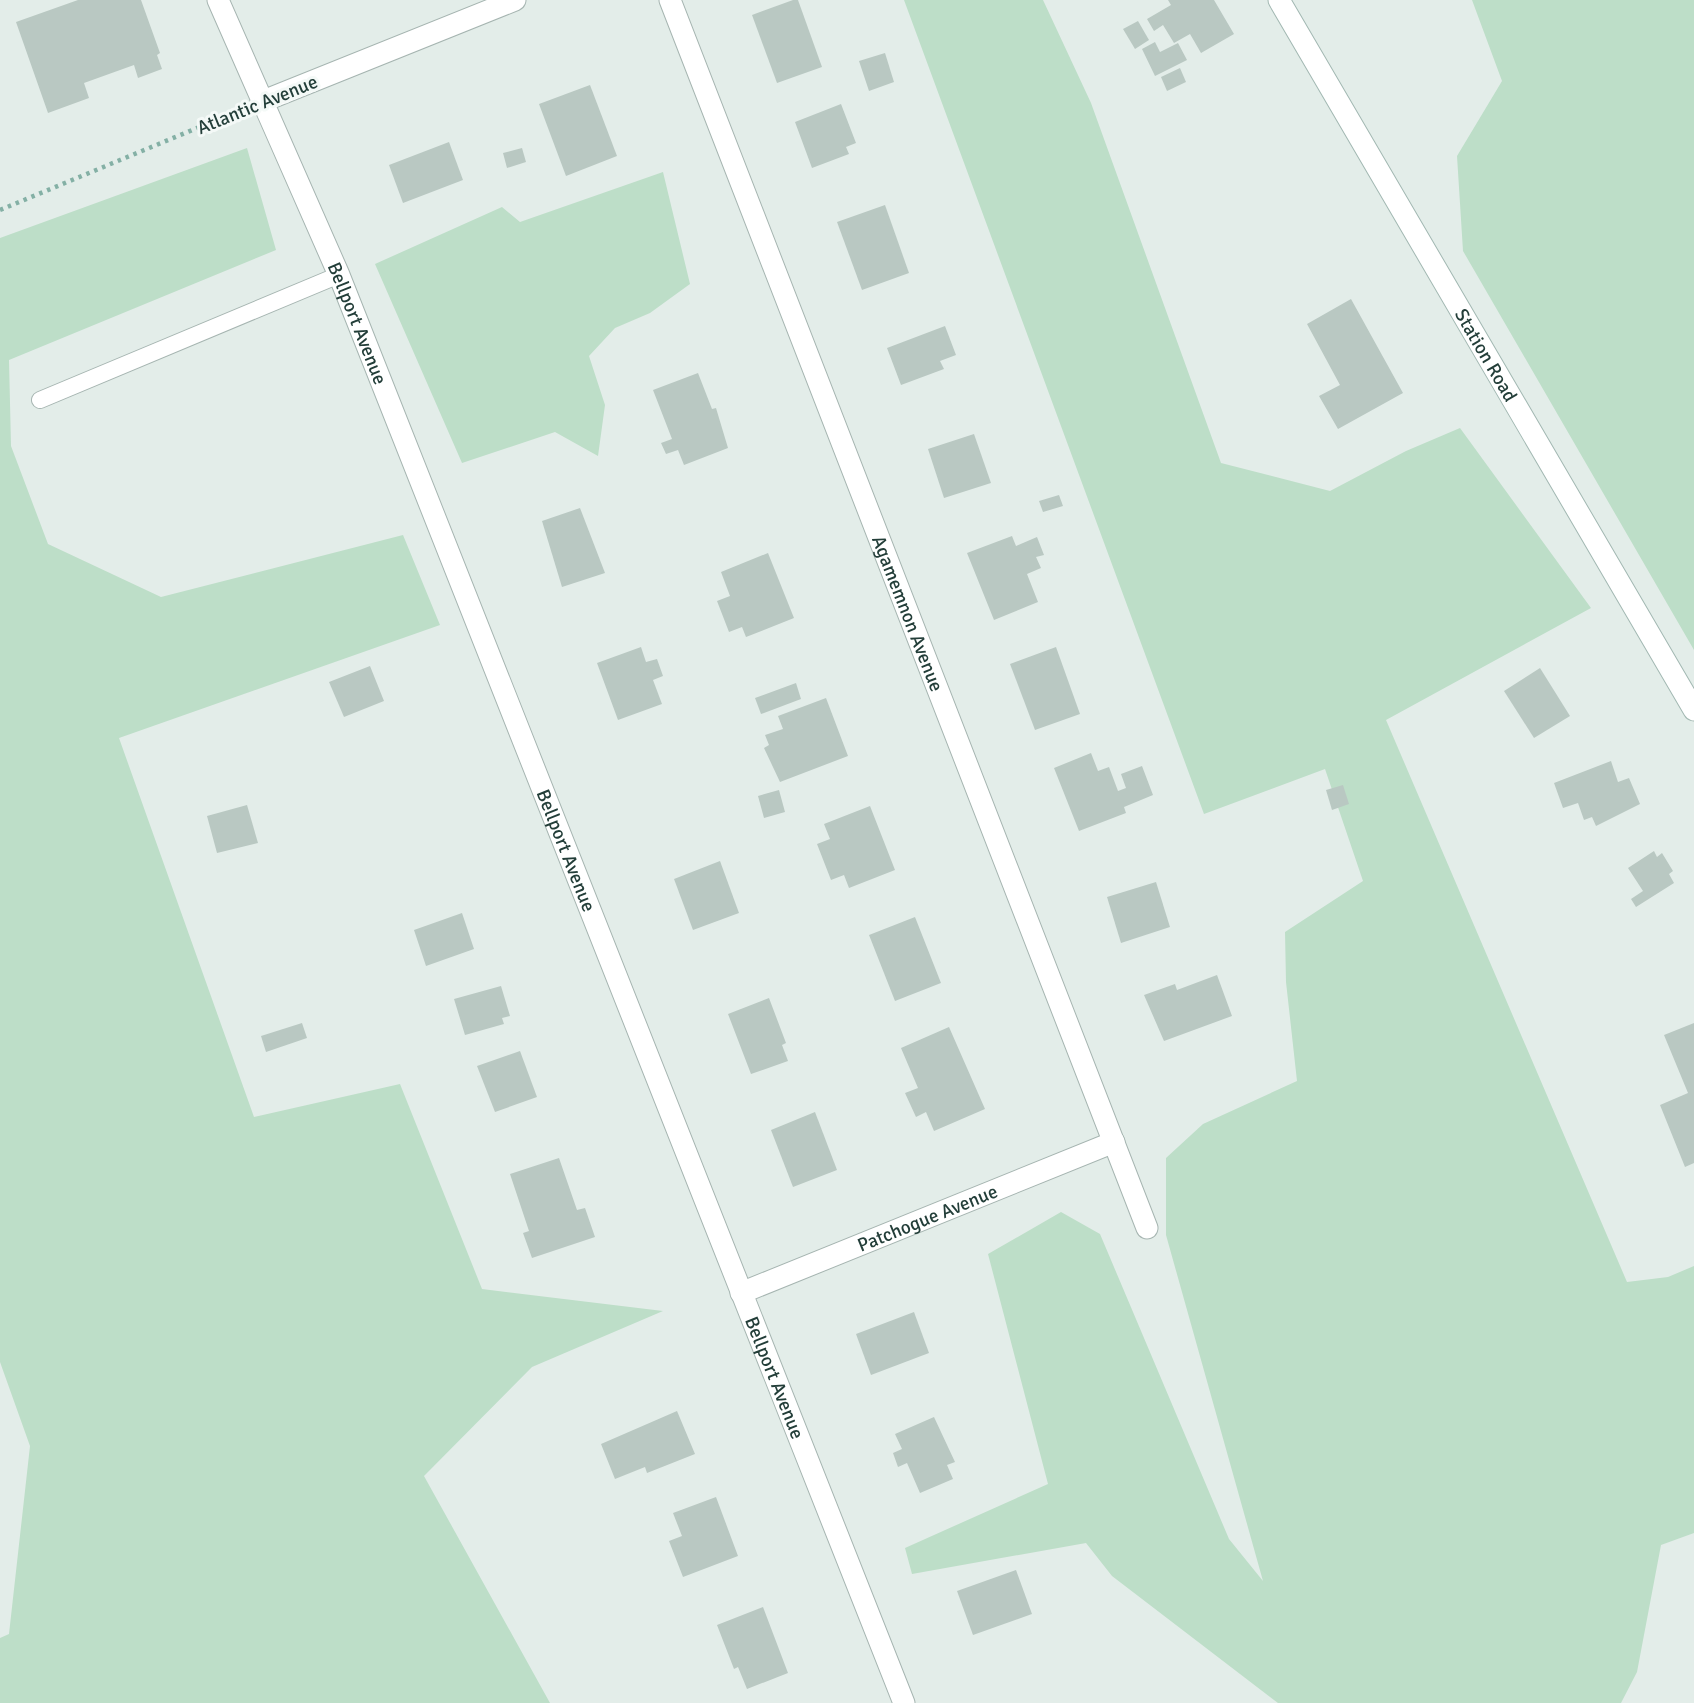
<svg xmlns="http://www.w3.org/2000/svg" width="1694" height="1703" font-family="Signika,sans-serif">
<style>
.green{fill:#bddec8}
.building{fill:#b9c8c2}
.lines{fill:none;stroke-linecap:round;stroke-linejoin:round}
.service-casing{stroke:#a6b5b1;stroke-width:18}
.minor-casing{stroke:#a6b5b1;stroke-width:23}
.secondary-casing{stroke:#a2b8b2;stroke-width:23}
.path{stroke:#84b0a5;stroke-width:4.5;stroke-dasharray:3.5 5;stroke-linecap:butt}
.service{stroke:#fff;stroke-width:16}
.minor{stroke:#fff;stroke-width:21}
.secondary{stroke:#fff;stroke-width:21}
.labels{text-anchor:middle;stroke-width:6;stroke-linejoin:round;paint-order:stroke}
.street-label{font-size:19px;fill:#233e39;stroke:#f4f9f7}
</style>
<rect width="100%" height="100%" fill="#e3ede9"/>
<g class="green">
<polygon points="904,0 1043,0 1091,103 1221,463 1330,491 1406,451 1460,428 1591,608 1386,720 1627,1282 1668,1277 1694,1266 1694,1533 1661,1545 1637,1672 1621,1703 1278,1703 1112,1576 1086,1543 912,1574 905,1548 1048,1484 988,1254 1061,1212 1100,1234 1229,1539 1263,1581 1166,1235 1166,1158 1203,1124 1297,1081 1286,982 1285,932 1363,881 1325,769 1204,814"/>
<polygon points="1472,0 1694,0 1694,650 1463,251 1457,156 1502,81"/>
<polygon points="247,148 276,250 9,360 11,446 48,544 161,597 403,535 440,625 119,738 254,1117 400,1084 482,1289 663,1311 532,1367 424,1476 550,1703 0,1703 0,1638 9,1634 30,1446 0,1362 0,238"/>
<polygon points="663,172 690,284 650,313 615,328 589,356 605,405 598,456 555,432 462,463 375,264 502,207 520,222"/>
</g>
<g class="building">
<polygon points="78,0 141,0 160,53 157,55 162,69 138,78 134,65 84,83 89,98 48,113 16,22"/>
<polygon points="793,0 798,0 822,67 777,83 752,15"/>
<polygon points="1168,0 1214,0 1234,34 1201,53 1190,34 1174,43 1163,25 1154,31 1147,19 1171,5"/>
<polygon points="1138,21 1149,40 1135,49 1123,29"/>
<polygon points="1155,42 1160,52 1178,43 1187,60 1155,76 1142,49"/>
<polygon points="885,53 894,82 869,91 859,61"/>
<polygon points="1180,68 1186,82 1167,91 1161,77"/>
<polygon points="590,85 617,156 566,176 539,104"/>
<polygon points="841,104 856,143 846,147 849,154 812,168 795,122"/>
<polygon points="449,142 463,180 403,203 389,165"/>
<polygon points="522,148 526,162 507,168 503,153"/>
<polygon points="885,205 909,273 862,290 837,222"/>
<polygon points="1351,299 1403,393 1338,429 1319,396 1340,385 1307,324"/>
<polygon points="945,326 956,355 940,361 944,369 901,385 887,348"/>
<polygon points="698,373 712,409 716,408 728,448 684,465 678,450 666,454 661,443 672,439 653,390"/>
<polygon points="974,434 991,483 944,498 928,449"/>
<polygon points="1059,495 1063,506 1043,512 1039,501"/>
<polygon points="580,508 605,573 562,587 542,521"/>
<polygon points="1012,536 1016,546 1037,537 1044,555 1036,557 1041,568 1027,574 1038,602 994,620 967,553"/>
<polygon points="768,553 794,618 746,637 742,627 729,632 717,601 730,596 721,572"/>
<polygon points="641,647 646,662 657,659 663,676 653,680 662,704 618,720 597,663"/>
<polygon points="1056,647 1080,714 1035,730 1010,664"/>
<polygon points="370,666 384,701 344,717 329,682"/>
<polygon points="1540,668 1570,716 1534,738 1504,691"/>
<polygon points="796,683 801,699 761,714 755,698"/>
<polygon points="826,698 848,756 780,782 764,748 769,745 765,735 783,729 778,716"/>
<polygon points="1091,753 1098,771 1109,767 1118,791 1126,788 1121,774 1142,766 1153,795 1124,807 1126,813 1079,831 1054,768"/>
<polygon points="1611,761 1618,782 1629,778 1640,804 1596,826 1592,817 1584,820 1578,803 1563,808 1554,783"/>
<polygon points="1343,785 1349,804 1332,810 1326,790"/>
<polygon points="779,790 785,812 764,818 758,796"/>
<polygon points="247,805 258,843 217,853 207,816"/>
<polygon points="870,806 895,870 849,888 844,875 831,880 817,844 830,839 824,824"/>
<polygon points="1654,851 1657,857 1662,853 1673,871 1669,874 1674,883 1636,907 1631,899 1643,891 1628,868"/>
<polygon points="720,861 739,913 693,930 674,879"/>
<polygon points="1156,882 1170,927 1121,943 1107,897"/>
<polygon points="462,913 474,949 426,966 414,930"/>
<polygon points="915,917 941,983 895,1001 869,935"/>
<polygon points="1217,975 1232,1016 1164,1041 1144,995 1175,984 1177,990"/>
<polygon points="501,986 510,1016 502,1018 504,1024 465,1035 454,999"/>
<polygon points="769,998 786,1043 782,1045 788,1061 751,1074 728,1014"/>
<polygon points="302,1023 307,1038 266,1052 261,1036"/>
<polygon points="1694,1023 1694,1163 1685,1167 1660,1105 1688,1093 1664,1035"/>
<polygon points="949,1027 985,1109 934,1131 926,1112 916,1117 905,1093 918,1088 901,1048"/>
<polygon points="520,1051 537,1097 495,1112 477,1066"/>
<polygon points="815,1112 837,1170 793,1187 771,1130"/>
<polygon points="559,1158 577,1210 585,1208 595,1237 532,1258 523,1233 529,1231 510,1174"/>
<polygon points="914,1312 929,1353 871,1375 856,1334"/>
<polygon points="677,1411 695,1454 647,1473 645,1467 615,1479 601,1444"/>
<polygon points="934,1417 955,1462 947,1465 953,1479 920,1493 907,1463 898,1467 893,1453 902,1449 895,1434"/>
<polygon points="716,1497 738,1556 683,1577 669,1541 682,1536 673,1513"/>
<polygon points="1016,1570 1032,1614 973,1635 957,1591"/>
<polygon points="763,1607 788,1673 747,1689 738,1667 734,1669 717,1625"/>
</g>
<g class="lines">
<defs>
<polyline id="service" points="40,400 339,275"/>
<g id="minor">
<path id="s1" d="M 218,0 L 339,275 L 904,1703"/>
<path id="s2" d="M 670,0 L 1147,1228"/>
<polyline points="261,102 515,0"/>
<path id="s3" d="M 741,1293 L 1114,1142"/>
</g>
<g id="secondary">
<path id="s4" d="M 1279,0 L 1694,710"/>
</g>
</defs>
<use href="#service" class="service-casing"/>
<use href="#minor" class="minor-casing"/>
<use href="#secondary" class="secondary-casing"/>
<polyline class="path" points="0,210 238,111"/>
<use href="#service" class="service"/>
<use href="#minor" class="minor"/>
<use href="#secondary" class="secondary"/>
</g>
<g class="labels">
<g class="street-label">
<text transform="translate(257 104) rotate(-22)" y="7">Atlantic Avenue</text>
<text dy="7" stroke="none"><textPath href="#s1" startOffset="352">Bellport Avenue</textPath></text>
<text dy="7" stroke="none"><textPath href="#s4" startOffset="411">Station Road</textPath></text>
<text dy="7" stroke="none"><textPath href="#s2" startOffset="658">Agamemnon Avenue</textPath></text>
<text dy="7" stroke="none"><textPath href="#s1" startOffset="919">Bellport Avenue</textPath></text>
<text dy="7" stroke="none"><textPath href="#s3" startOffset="201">Patchogue Avenue</textPath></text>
<text dy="7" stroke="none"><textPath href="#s1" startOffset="1486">Bellport Avenue</textPath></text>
</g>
</g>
</svg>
